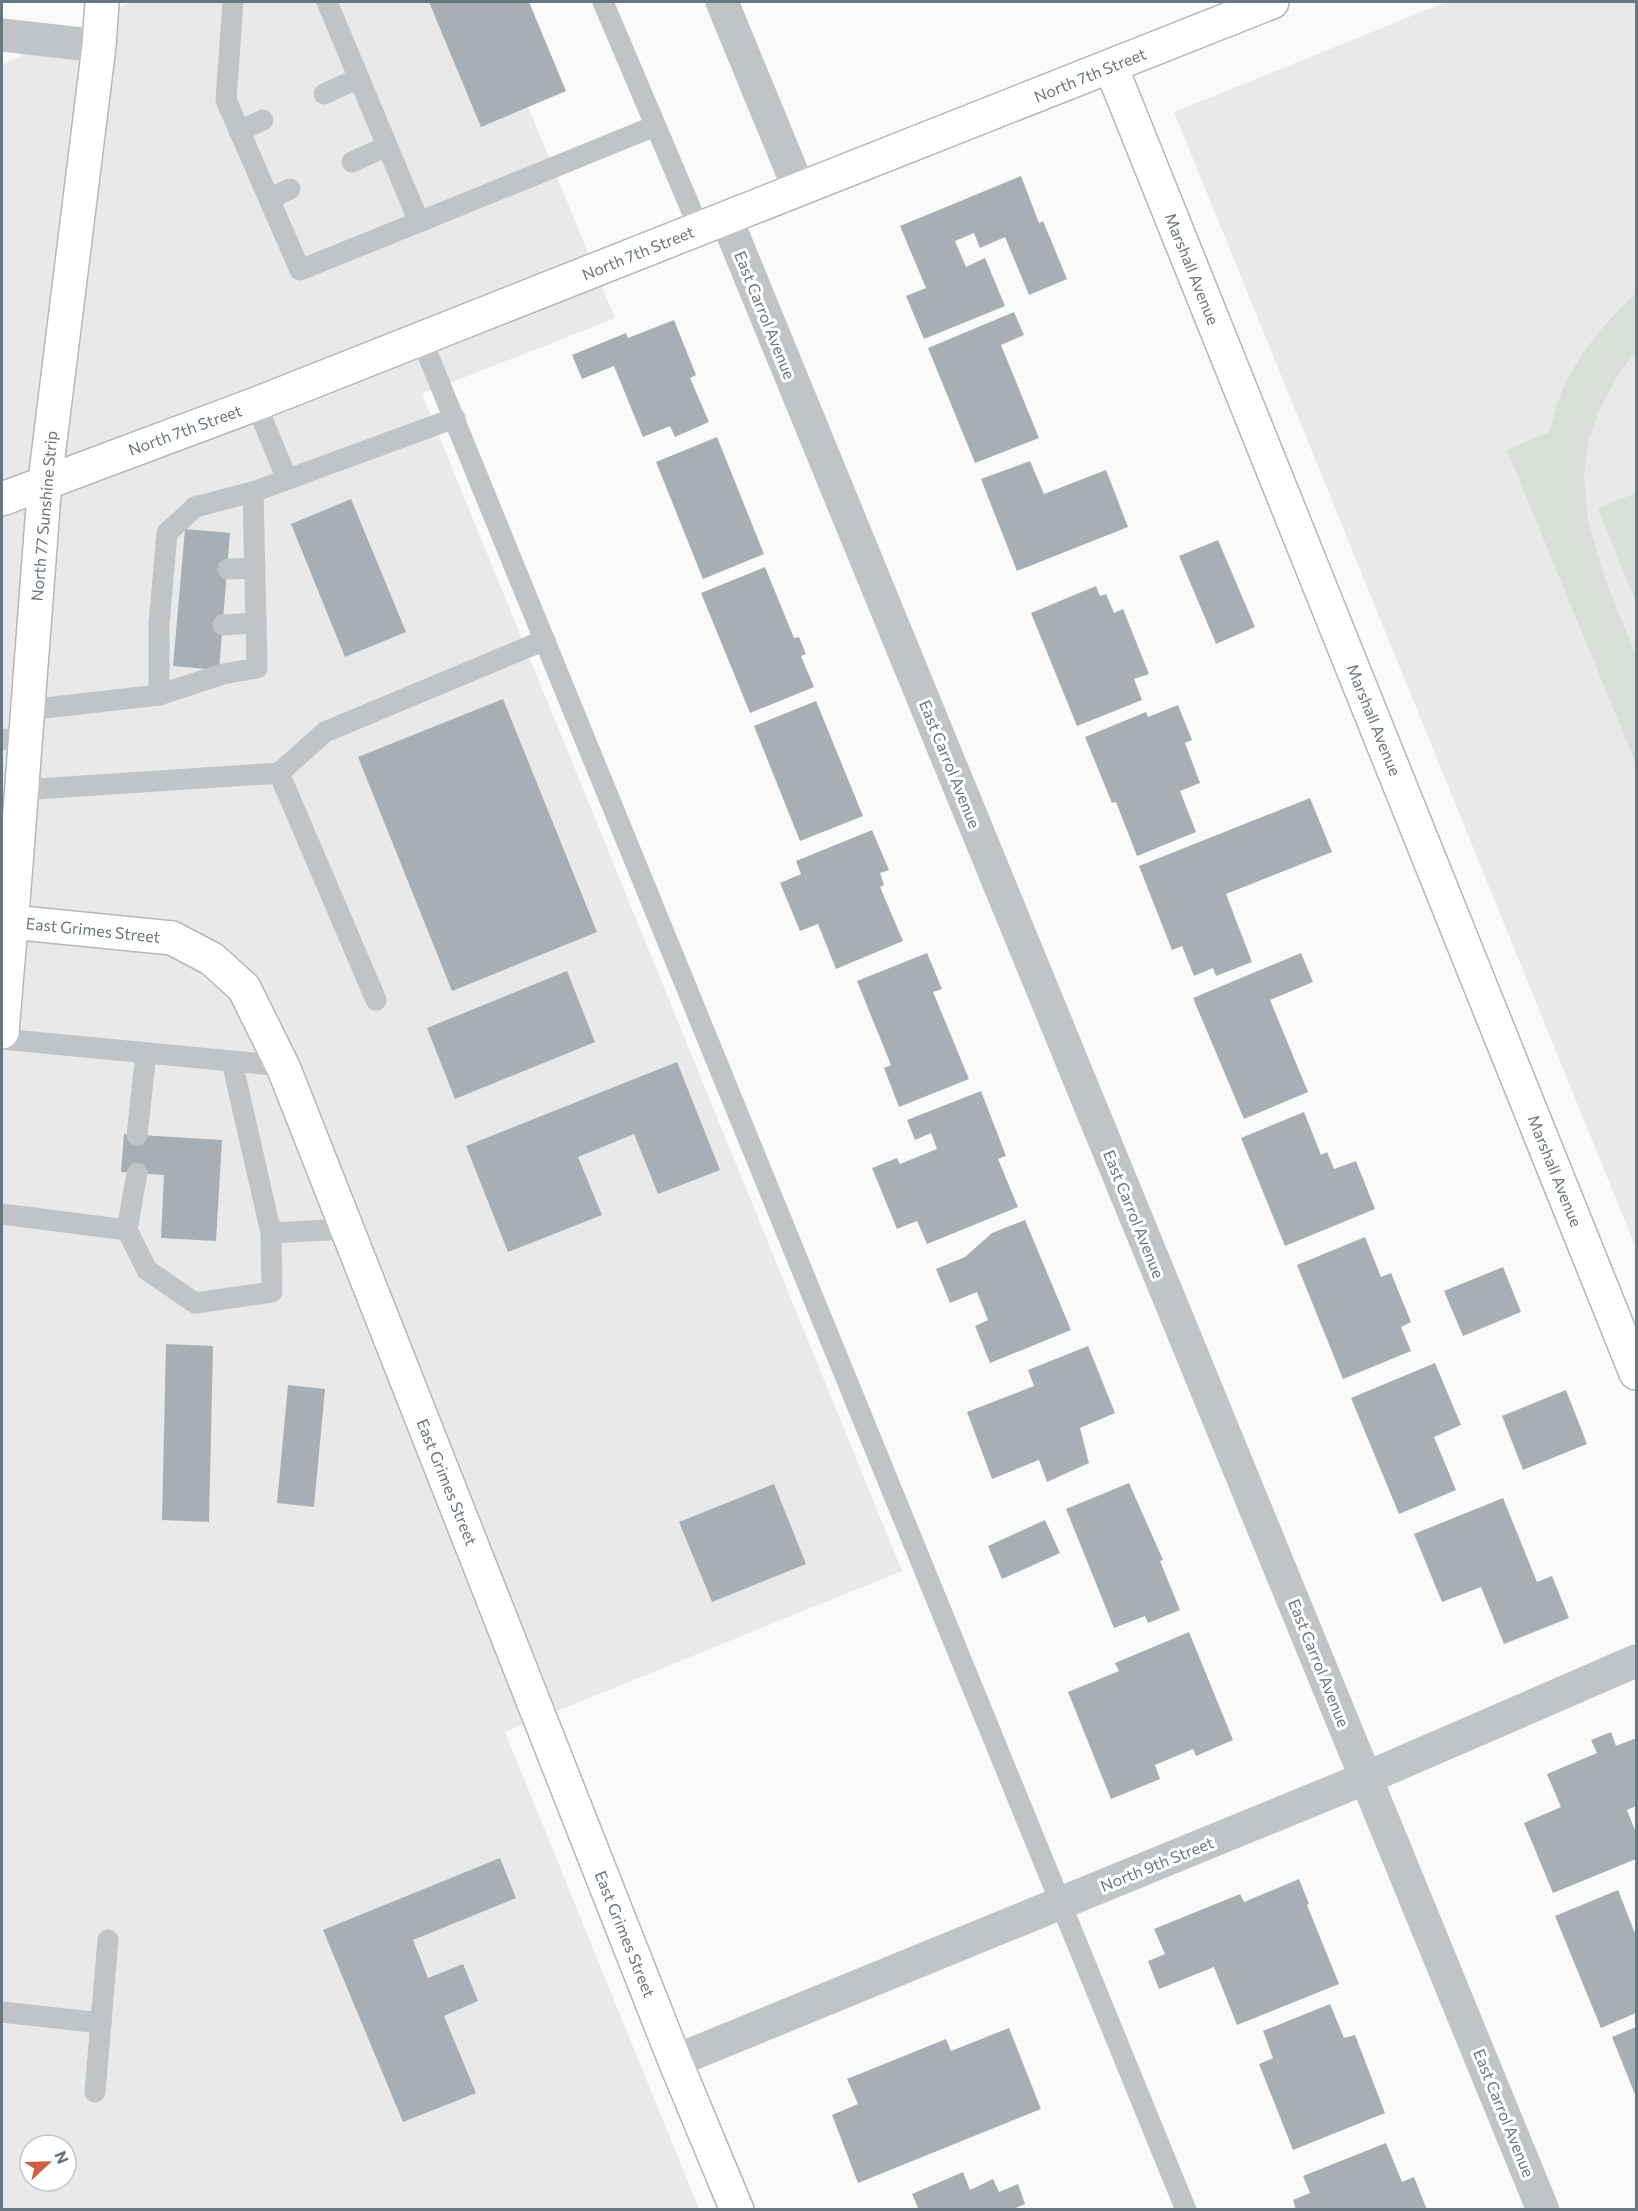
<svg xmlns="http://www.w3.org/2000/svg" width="1638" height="2211" font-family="Commissioner,sans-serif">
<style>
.built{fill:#e8e9e8;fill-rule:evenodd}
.green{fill:#daded8}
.building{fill:#a8afb4}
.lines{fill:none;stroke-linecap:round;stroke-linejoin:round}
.secondary-casing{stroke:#b2b8bc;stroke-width:36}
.primary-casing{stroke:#b4b8bb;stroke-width:36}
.lane{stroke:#c0c4c7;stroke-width:21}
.street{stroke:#c0c4c7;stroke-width:33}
.secondary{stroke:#fff;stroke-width:33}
.primary{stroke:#fff;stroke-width:33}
.labels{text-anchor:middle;stroke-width:6;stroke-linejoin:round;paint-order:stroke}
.street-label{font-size:16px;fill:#68767f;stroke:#fff}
</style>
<rect width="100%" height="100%" fill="#fafaf8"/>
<g class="built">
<path d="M 130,2 L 485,2 L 615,318 L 422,394 L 902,1571 L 505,1732 L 699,2209 L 2,2209 L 2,65 ZM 30,2145 L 66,2145 L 66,2181 L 30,2181 Z"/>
<polygon points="1446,2 1636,2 1636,1248 1174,112"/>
</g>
<g class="green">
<path d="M 1636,293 L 1636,351 L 1616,378 L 1598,413 L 1588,444 L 1584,476 L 1588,522 L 1605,579 L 1636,656 L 1636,764 L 1507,450 L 1549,432 C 1554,417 1558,399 1565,384 C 1583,348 1607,321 1636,293 Z"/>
<polygon points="1636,493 1636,603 1598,508"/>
</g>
<g class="building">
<polygon points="429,2 529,2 566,91 481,127"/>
<polygon points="1021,176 1039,223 1043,221 1067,279 1029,295 1005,237 980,248 974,233 955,241 966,267 985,258 1005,306 924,339 906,296 926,288 900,226"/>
<polygon points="1014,312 1024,335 1001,345 1039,438 975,463 928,348"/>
<polygon points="674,320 696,375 690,378 709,422 675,437 670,426 643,437 614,366 582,379 572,355 626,333 628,338"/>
<polygon points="717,437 764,554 703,579 656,462"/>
<polygon points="1030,461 1044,494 1106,470 1128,527 1017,571 981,479"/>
<polygon points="351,499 406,632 345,657 291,524"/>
<polygon points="185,529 230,533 219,670 173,666"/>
<polygon points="1218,540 1255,627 1216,644 1179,556"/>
<polygon points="765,567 794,638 799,637 806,654 801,656 814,687 750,713 701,593"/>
<polygon points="1096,586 1100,596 1106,594 1114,613 1123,609 1149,674 1134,679 1142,700 1077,726 1031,613"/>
<polygon points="503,699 597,932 452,991 358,757"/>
<polygon points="816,701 863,816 800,841 754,726"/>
<polygon points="1178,705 1192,740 1185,743 1200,783 1180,791 1196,832 1137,856 1116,802 1112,803 1085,737 1146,712 1148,717"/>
<polygon points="1310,798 1332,852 1226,894 1252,962 1216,976 1213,968 1194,976 1182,946 1172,950 1139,866"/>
<polygon points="872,830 889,870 880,873 884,885 880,887 903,941 836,969 818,924 800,931 780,883 801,874 796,861"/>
<polygon points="927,953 942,989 933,992 969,1079 899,1107 884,1068 891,1065 857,981"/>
<polygon points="1301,953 1313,982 1270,1000 1308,1092 1244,1119 1193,998"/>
<polygon points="567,971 595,1042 455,1099 427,1028"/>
<polygon points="677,1062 720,1170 658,1194 634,1134 578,1157 602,1215 508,1252 466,1146"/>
<polygon points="981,1091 1006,1156 998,1159 1018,1207 927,1244 917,1221 897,1229 872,1168 897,1158 900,1164 937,1149 931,1133 915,1140 907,1120"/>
<polygon points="1304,1112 1321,1155 1327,1152 1334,1169 1356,1161 1375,1209 1285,1246 1241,1138"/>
<polygon points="124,1134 222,1140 216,1241 161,1238 164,1175 121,1172"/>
<polygon points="1025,1220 1071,1330 990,1363 975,1326 988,1320 977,1292 950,1303 936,1269 965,1257 992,1233"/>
<polygon points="1365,1237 1381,1277 1391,1273 1411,1322 1401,1327 1411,1351 1343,1379 1297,1265"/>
<polygon points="1503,1267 1521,1312 1463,1336 1444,1291"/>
<polygon points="166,1344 213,1346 209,1522 162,1520"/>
<polygon points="1088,1346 1115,1413 1080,1428 1089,1463 1047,1482 1039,1460 992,1479 967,1412 1034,1386 1028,1370"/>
<polygon points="1435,1363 1461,1425 1434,1437 1456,1490 1399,1514 1351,1398"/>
<polygon points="288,1385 325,1389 314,1507 277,1503"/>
<polygon points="1566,1390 1587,1444 1523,1470 1502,1416"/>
<polygon points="1129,1483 1163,1560 1160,1561 1180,1610 1148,1623 1145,1616 1114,1628 1066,1509"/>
<polygon points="774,1484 806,1564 712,1602 679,1522"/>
<polygon points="1503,1498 1537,1582 1552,1576 1569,1618 1504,1644 1481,1587 1442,1602 1414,1534"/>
<polygon points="1045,1520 1060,1553 1002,1579 988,1546"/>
<polygon points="1189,1632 1233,1740 1196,1756 1193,1749 1155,1765 1160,1779 1111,1799 1068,1692 1119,1671 1115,1663"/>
<polygon points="1611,1732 1616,1746 1636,1738 1636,1806 1627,1810 1636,1833 1636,1859 1553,1893 1524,1823 1561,1807 1547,1774 1597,1753 1591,1740"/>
<polygon points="500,1858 516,1898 413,1940 428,1978 463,1964 478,2001 444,2016 476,2093 403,2122 323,1930"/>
<polygon points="1299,1879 1309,1904 1307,1905 1339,1984 1237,2025 1214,1967 1159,1989 1148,1961 1165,1954 1154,1929 1240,1894 1244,1902"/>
<polygon points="1618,1890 1636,1936 1636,2013 1601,2028 1555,1916"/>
<polygon points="1330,2004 1344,2038 1355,2035 1385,2113 1293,2150 1259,2064 1273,2058 1263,2031"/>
<polygon points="1636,2027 1636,2097 1612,2037"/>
<polygon points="1009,2028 1041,2109 858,2183 832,2115 858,2104 847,2079 946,2039 951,2051"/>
<polygon points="1386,2143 1402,2182 1414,2177 1427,2210 1296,2210 1293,2200 1310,2193 1303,2176"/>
<polygon points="963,2172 970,2190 993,2179 999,2192 1018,2184 1025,2204 1011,2210 919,2210 912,2194"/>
</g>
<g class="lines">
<defs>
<g id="secondary">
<polyline points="1111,67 1636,1373"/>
<polyline points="2,499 256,404 1272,2"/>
<polyline points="11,922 172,938 212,959 244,988 284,1069 675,2061 737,2210"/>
</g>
<polyline id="primary" points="2,1032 15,877 45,481 99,46 102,2"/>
</defs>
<use href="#secondary" class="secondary-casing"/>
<use href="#primary" class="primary-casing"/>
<g class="lane">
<polyline points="233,2 226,100 300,270 419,222"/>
<polyline points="327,2 419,222 655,126"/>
<polyline points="603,2 699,228"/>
<polyline points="324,94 359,78"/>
<polyline points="239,131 263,120"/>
<polyline points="352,162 387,146"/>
<polyline points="269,199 290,189"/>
<polyline points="421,338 1186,2210"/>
<polyline points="256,404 287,479"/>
<polyline points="228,569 255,568"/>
<polyline points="223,625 256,623"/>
<polyline points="159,695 159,624 167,533 195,507 253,492"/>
<polyline points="27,710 159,695 223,674 257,668 253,492 455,418"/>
<polyline points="2,739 25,741"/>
<polyline points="279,773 376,1000"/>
<polyline points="21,790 279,773 325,732 545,640"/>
<polyline points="2,1039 283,1066"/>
<polyline points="137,1135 146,1053"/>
<polyline points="2,1214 127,1230 147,1270 195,1303 272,1292 271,1233 232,1062"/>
<polyline points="127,1230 137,1173"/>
<polyline points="271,1233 347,1229"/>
<polyline points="2,2012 101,2023"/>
<polyline points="95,2092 108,1940"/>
</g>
<g class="street">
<polyline points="722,2 799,189"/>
<polyline points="2,35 99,46"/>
<polyline points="726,218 1543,2210"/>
<polyline points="675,2061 1366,1778 1636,1661"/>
</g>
<use href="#secondary" class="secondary"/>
<use href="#primary" class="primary"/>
</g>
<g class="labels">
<g class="street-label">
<text transform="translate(1090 75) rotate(-22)" y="6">North 7th Street</text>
<text transform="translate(638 253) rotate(-22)" y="6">North 7th Street</text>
<text transform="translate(1192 269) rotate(68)" y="6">Marshall Avenue</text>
<text transform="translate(765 315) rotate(68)" y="6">East Carrol Avenue</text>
<text transform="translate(185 430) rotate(-20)" y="6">North 7th Street</text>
<text transform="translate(44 516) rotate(-85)" y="6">North 77 Sunshine Strip</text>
<text transform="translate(1374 720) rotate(68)" y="6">Marshall Avenue</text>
<text transform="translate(950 764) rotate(68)" y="6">East Carrol Avenue</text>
<text transform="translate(93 930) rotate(6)" y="6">East Grimes Street</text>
<text transform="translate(1555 1171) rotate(68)" y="6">Marshall Avenue</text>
<text transform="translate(1134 1214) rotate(68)" y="6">East Carrol Avenue</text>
<text transform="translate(447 1482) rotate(68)" y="6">East Grimes Street</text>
<text transform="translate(1319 1663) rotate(68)" y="6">East Carrol Avenue</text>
<text transform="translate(1157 1864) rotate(-22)" y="6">North 9th Street</text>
<text transform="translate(625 1934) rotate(68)" y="6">East Grimes Street</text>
<text transform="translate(1504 2113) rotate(68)" y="6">East Carrol Avenue</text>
</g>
</g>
<rect width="1638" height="2211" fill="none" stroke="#68767f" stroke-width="6"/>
<g transform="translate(48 2163) rotate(68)"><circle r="28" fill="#ffffff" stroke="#c3c8cc" stroke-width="1.5"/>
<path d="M0-4.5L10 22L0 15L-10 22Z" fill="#ce6144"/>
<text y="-9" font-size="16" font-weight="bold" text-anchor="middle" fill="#68767f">N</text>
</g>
</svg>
